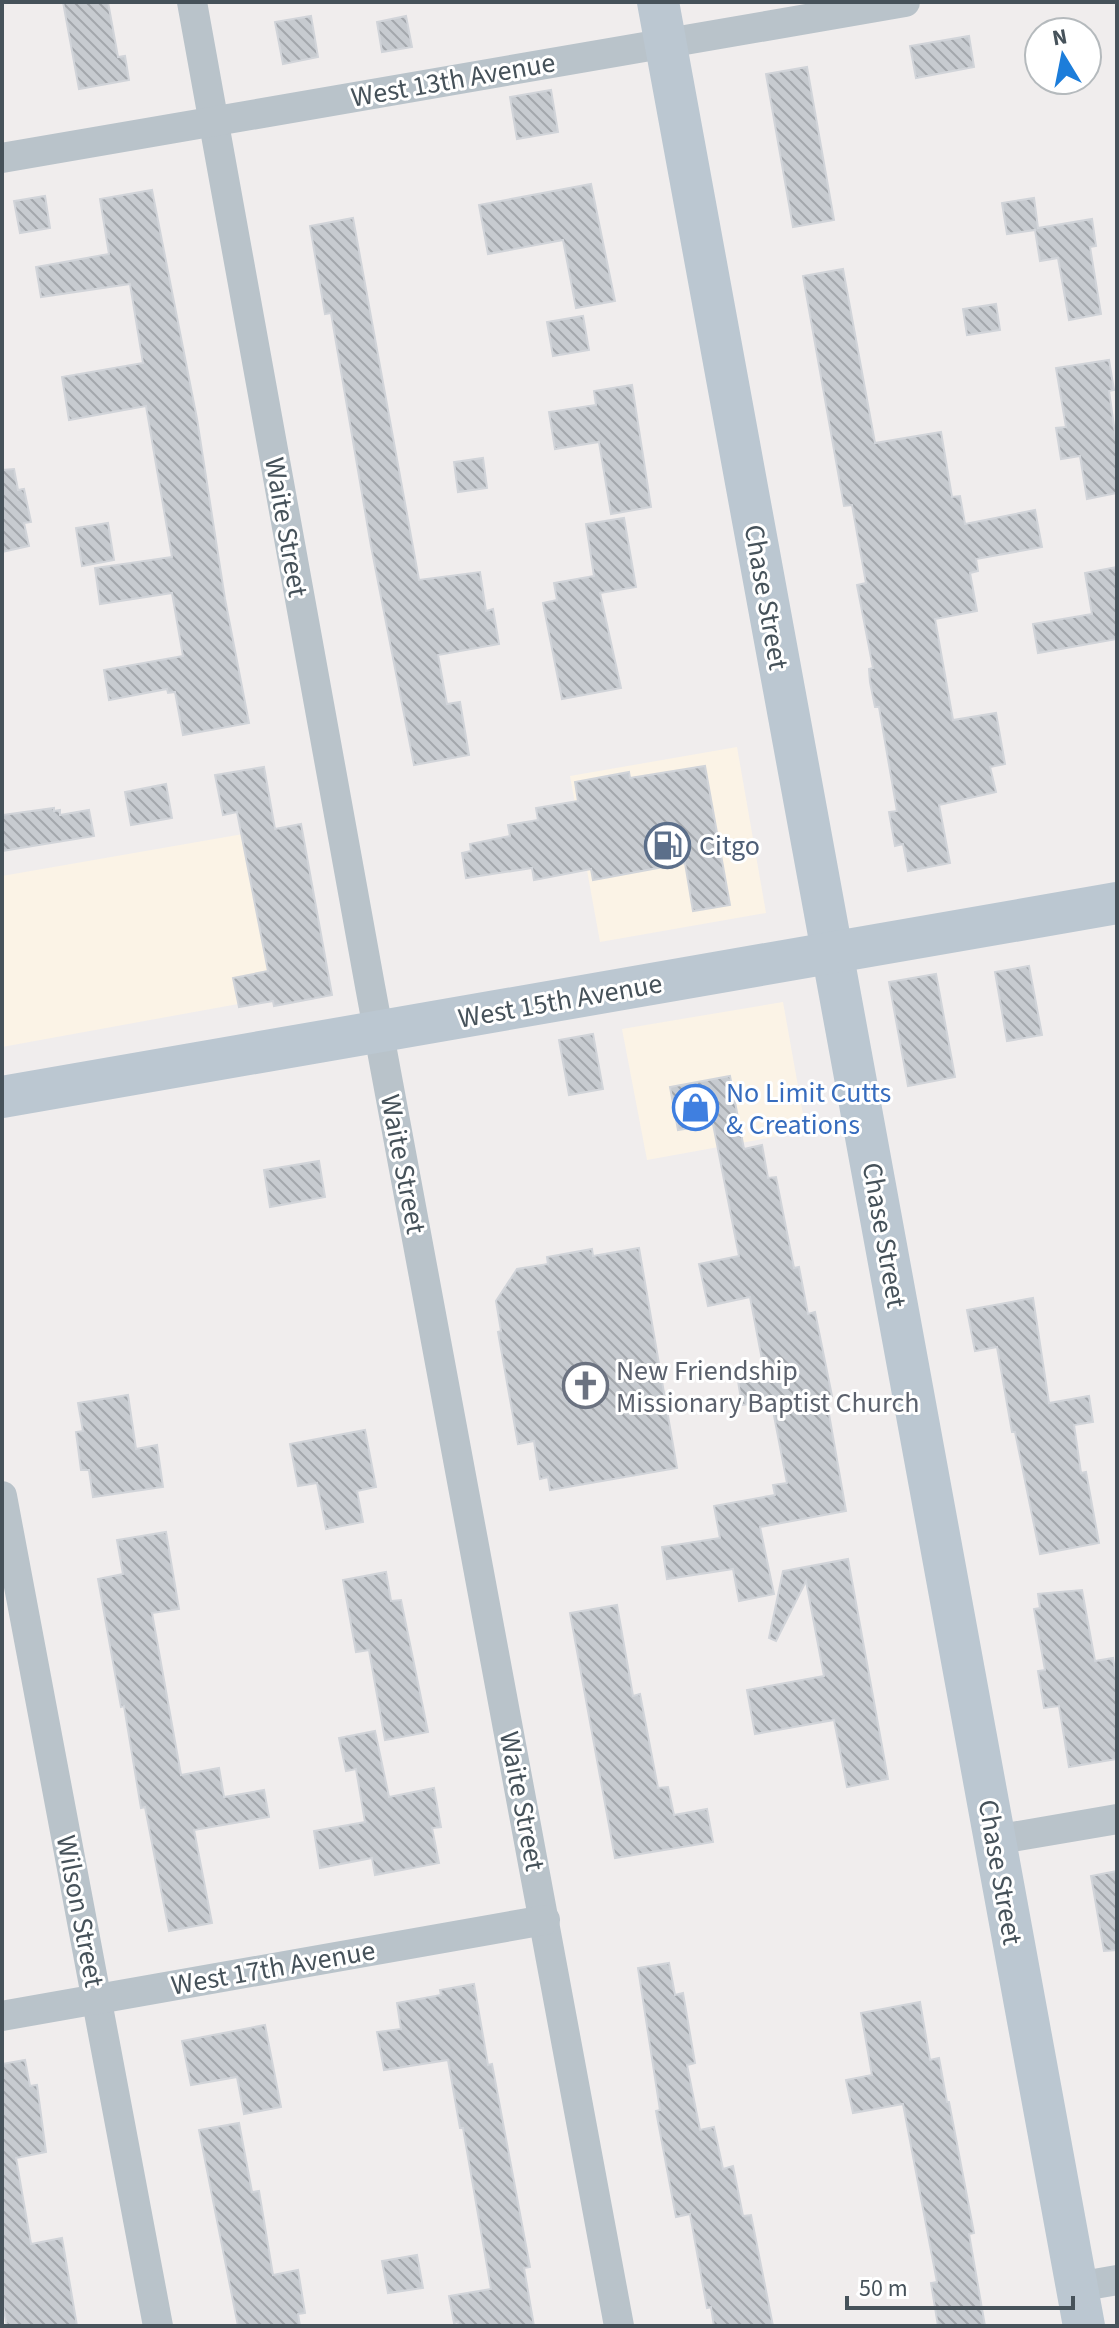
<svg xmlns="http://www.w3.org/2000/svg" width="1119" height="2328" font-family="'Source Sans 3',sans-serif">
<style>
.commercial{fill:#fbf3e6}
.building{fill:url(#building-back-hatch);stroke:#d1d4d9;stroke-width:2}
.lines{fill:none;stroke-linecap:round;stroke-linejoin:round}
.street{stroke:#b9c3ca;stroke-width:30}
.secondary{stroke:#bbc7d1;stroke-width:42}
.labels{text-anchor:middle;stroke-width:6;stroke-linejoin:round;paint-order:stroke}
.street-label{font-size:28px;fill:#46525a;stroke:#fff}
.service-label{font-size:28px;fill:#4e5e75;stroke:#fff;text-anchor:start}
.shop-label{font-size:28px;fill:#366cbe;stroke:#fff;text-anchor:start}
.worship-label{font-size:28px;fill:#5b616d;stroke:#fff;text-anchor:start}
</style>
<defs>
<pattern id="building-back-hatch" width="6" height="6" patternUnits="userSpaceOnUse" patternTransform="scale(2)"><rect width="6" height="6" fill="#c7cbd0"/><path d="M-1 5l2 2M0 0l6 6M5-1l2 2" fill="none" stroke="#a3a7ac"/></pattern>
</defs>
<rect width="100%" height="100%" fill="#f0eded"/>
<g class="commercial">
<polygon points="737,747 766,913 600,942 570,776"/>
<polygon points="301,824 331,987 2,1047 2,876"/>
<polygon points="783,1002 806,1131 647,1160 622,1029"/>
</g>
<g class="building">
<polygon points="63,2 108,2 118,57 125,56 129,80 79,89"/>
<polygon points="311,16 318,57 283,64 275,22"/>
<polygon points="406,16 412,47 382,52 377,22"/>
<polygon points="969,36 974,67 916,78 910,46"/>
<polygon points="807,67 834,220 793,227 766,74"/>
<polygon points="551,90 558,132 517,139 510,97"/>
<polygon points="591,184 615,301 576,308 563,240 488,254 479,205"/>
<polygon points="152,190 197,419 225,599 249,723 183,735 175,692 168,693 167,689 109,700 104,670 183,656 172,593 100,604 95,568 172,557 146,406 69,420 62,377 143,363 130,284 41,297 36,267 109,254 100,199"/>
<polygon points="45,196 50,228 20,233 14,201"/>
<polygon points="1034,198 1038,228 1092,219 1096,246 1090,247 1101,314 1069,320 1058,258 1040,261 1035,230 1007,234 1002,203"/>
<polygon points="353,218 419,580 480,572 486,611 493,609 499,644 438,655 447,704 460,702 469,755 414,765 371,546 331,313 325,314 310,226"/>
<polygon points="843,269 875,443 941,432 952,497 960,496 965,524 1035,510 1042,547 976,559 978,571 970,573 977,611 935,619 953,720 996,713 1005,764 990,767 996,792 939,805 950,863 908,871 903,844 895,846 889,812 897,811 879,707 875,707 870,682 869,669 873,668 857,585 866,583 852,505 844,506 803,276"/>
<polygon points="996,304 1000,330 967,335 963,309"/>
<polygon points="583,316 589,350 553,356 547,322"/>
<polygon points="1109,360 1114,390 1109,391 1117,447 1117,493 1087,499 1080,456 1061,459 1056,428 1066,427 1056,368"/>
<polygon points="632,385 651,507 611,514 599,442 555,449 549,412 596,405 594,391"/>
<polygon points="483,458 487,488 458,492 454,462"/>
<polygon points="14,469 18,490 24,489 31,522 24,523 29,546 2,552 2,470"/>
<polygon points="624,518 636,587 600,593 621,688 562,699 543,603 557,600 554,583 594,576 586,524"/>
<polygon points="108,523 114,560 82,566 76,528"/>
<polygon points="1117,567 1117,639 1038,653 1033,624 1092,614 1085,573"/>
<polygon points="705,766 730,905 693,911 685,863 593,880 591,869 534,880 532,868 466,878 462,853 471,851 470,844 510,836 508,825 538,820 536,808 578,801 575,782 629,772 630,778"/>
<polygon points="264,767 275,829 301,824 332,995 274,1006 273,1001 239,1007 233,978 268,971 237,812 223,815 215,775"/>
<polygon points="166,784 172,818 131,825 125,792"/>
<polygon points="54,808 54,811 60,810 60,815 89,810 94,836 2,851 2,815"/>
<polygon points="1029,966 1042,1035 1007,1041 995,972"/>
<polygon points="936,974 955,1077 908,1086 889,982"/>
<polygon points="593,1034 603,1089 569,1095 559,1040"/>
<polygon points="730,1076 744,1149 762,1145 768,1178 776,1177 794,1268 799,1267 808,1314 815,1312 832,1396 826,1397 846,1511 760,1527 774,1594 739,1601 733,1569 667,1579 662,1547 720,1538 714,1506 775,1495 773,1485 787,1483 771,1400 742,1405 737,1375 764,1370 750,1297 708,1306 699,1264 739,1256 713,1124 678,1130 670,1087"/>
<polygon points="319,1161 325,1197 270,1207 264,1170"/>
<polygon points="639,1248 677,1468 550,1490 548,1477 540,1479 534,1441 518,1444 498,1332 501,1331 496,1301 517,1269 548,1264 547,1257 592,1249 593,1256"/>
<polygon points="1033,1298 1049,1403 1089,1396 1093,1422 1074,1425 1081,1473 1086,1472 1099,1543 1040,1554 1015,1432 1012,1432 997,1347 975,1351 967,1310"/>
<polygon points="128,1395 136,1449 157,1445 163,1487 93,1497 89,1470 81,1470 76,1432 83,1431 78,1403"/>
<polygon points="365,1430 376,1487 357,1491 363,1522 326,1529 317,1483 298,1486 290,1444"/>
<polygon points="166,1532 179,1609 152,1613 181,1775 219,1768 224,1797 264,1790 269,1817 194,1830 212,1923 169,1931 145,1807 141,1808 124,1706 121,1707 98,1579 123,1574 117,1540"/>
<polygon points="848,1559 888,1779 847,1787 834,1720 755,1734 747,1690 824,1676 806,1581 776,1641 769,1638 783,1571"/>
<polygon points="386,1572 391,1601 401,1600 428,1732 385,1740 369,1650 356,1652 343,1580"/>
<polygon points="1082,1590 1095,1661 1113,1658 1117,1681 1117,1759 1069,1767 1059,1706 1044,1708 1038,1671 1045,1670 1034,1609 1040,1608 1038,1594"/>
<polygon points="617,1605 633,1696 640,1694 658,1788 668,1787 674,1815 707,1809 713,1842 615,1858 570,1613"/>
<polygon points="375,1731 389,1797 434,1788 441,1827 432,1828 439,1863 375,1875 372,1858 320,1868 314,1831 365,1822 356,1769 346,1771 339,1738"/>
<polygon points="1117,1871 1117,1950 1104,1951 1091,1876"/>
<polygon points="669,1963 675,1995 683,1993 695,2063 687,2065 700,2130 714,2127 723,2169 733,2166 743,2216 751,2215 773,2326 714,2326 711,2307 707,2308 690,2214 676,2217 656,2111 660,2110 638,1968"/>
<polygon points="474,1984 488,2065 492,2064 530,2267 524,2268 534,2326 459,2326 458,2322 454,2323 449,2296 491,2289 463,2128 460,2128 448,2060 384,2070 377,2032 401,2029 397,2003 441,1995 440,1990"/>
<polygon points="920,2002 930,2060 939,2058 947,2102 949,2102 974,2233 969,2234 985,2326 938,2326 931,2283 937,2282 903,2104 853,2113 846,2080 872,2075 861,2013"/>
<polygon points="265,2025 281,2107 244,2114 237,2077 191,2085 182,2041"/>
<polygon points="25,2060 30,2086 37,2085 46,2152 16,2158 31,2244 62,2238 77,2326 7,2326 2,2300 2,2064"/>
<polygon points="239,2123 252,2192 259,2191 273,2275 298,2270 305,2313 298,2314 300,2326 238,2326 199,2130"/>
<polygon points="417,2255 423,2288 388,2293 382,2261"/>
</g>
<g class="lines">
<g class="street">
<polyline points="192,2 370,986 619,2326"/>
<polyline points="2,158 905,2"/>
<polyline points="2,1496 158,2326"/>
<polyline points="995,1840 1117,1819"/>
<polyline points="2,2016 545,1920"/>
<polyline points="1077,2287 1117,2280"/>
</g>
<g class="secondary">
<polyline points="658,2 1084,2326"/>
<polyline points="2,1097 1117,903"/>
</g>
</g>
<defs>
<symbol id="fuel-ring" viewBox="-11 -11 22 22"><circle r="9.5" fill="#fff" stroke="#5c6f8a" stroke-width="1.5"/><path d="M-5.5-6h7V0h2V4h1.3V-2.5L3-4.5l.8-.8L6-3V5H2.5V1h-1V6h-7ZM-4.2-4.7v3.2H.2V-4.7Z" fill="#5c6f8a"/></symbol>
<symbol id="shop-ring" viewBox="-11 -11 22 22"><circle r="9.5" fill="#fff" stroke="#3f7fe0" stroke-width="1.5"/><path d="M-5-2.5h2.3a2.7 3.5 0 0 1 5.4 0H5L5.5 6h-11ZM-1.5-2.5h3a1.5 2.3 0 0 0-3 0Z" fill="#3f7fe0"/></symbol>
<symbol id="church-ring" viewBox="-11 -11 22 22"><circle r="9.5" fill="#fff" stroke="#6b7280" stroke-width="1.5"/><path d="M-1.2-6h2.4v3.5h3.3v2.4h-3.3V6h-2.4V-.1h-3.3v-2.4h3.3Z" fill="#6b7280"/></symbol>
</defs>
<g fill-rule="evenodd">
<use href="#fuel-ring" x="642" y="820" width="51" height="51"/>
<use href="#shop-ring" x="670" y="1082" width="51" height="51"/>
<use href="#church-ring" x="560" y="1360" width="51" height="51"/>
</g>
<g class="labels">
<g class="street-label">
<text transform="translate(453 79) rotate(-10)" y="10">West 13th Avenue</text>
<text transform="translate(287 527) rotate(80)" y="10">Waite Street</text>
<text transform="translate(767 597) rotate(80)" y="10">Chase Street</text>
<text transform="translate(560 1000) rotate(-10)" y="10">West 15th Avenue</text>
<text transform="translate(404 1164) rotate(79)" y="10">Waite Street</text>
<text transform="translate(885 1235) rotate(80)" y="10">Chase Street</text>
<text transform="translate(523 1801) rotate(79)" y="10">Waite Street</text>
<text transform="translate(1001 1872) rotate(80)" y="10">Chase Street</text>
<text transform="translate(81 1911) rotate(79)" y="10">Wilson Street</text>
<text transform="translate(273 1967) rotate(-10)" y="10">West 17th Avenue</text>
</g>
<g class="service-label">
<text x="699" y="855">Citgo</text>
</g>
<g class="shop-label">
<text x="726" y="1102">No Limit Cutts<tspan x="726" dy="32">&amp; Creations</tspan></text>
</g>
<g class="worship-label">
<text x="616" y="1380">New Friendship<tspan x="616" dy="32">Missionary Baptist Church</tspan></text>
</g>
</g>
<rect width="1119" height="2328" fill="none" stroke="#46525a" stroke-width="8"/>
<g transform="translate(1063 56) rotate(350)"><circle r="38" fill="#ffffff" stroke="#b5babd" stroke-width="2"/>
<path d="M0-6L14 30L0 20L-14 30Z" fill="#1c7dda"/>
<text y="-12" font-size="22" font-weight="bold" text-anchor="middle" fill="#46525a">N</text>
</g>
<path d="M847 2296v12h226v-12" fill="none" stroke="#46525a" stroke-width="4"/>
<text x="859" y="2296" font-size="24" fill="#46525a" stroke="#ffffff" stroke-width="6" paint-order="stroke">50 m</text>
</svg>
